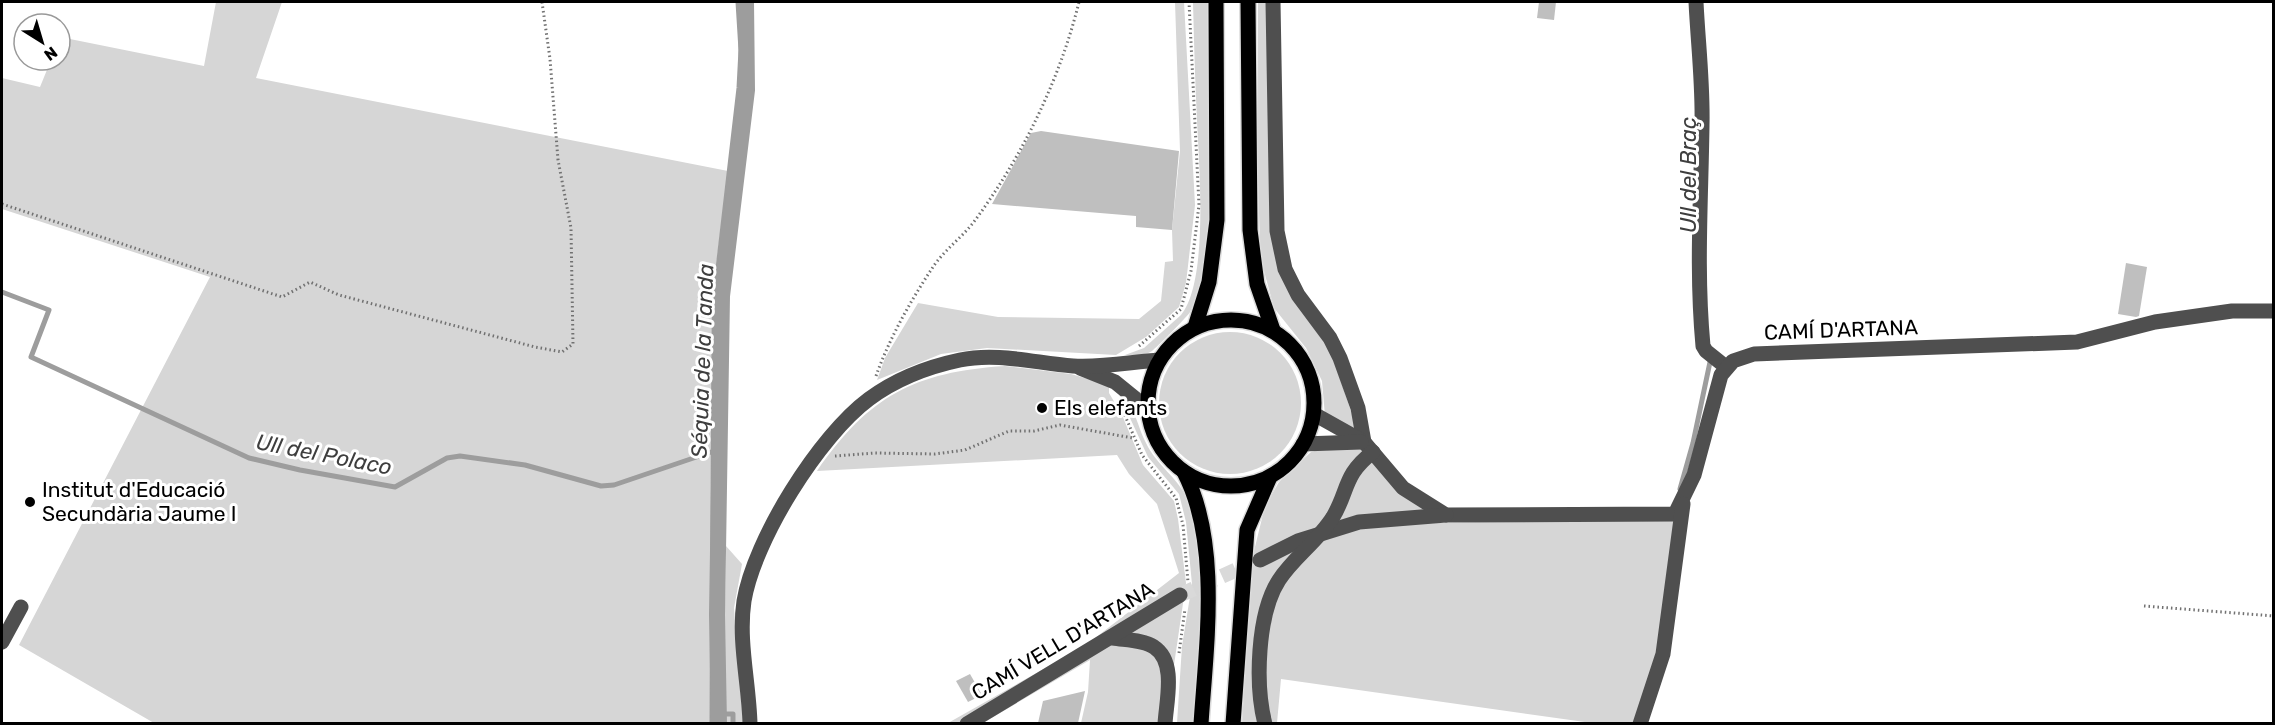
<svg xmlns="http://www.w3.org/2000/svg" width="2275" height="725" font-family="Rubik,sans-serif">
<style>
.green{fill:#d6d6d6}
.lines{fill:none;stroke-linecap:round;stroke-linejoin:round}
.stream{stroke:#9d9d9d;stroke-width:5}
.canal{stroke:#9d9d9d;stroke-width:16}
.building{fill:#bfbfbf}
.minor-tunnel{stroke:#d9d9d9;stroke-width:15;stroke-dasharray:15 8;stroke-linecap:butt}
.major-casing{stroke:#dbdbdb;stroke-width:18}
.path{stroke:#717171;stroke-width:3;stroke-dasharray:1.5 3;stroke-linecap:butt}
.minor{stroke:#4f4f4f;stroke-width:15}
.major{stroke:#000;stroke-width:15}
.poi-dot{fill:#000;stroke:#fff;stroke-width:2}
.labels{text-anchor:middle;stroke-width:6;stroke-linejoin:round;paint-order:stroke}
.street-label{font-size:21px;fill:#000;stroke:#fff}
.poi-label{font-size:21px;fill:#000;stroke:#fff;text-anchor:start}
.water-label{font-size:22px;font-style:italic;fill:#3e3e3e;stroke:#fff}
</style>
<rect width="100%" height="100%" fill="#fff"/>
<g class="green">
<polygon points="216,2 282,2 256,78 728,171 711,306 711,723 154,723 19,645 210,277 2,209 2,78 40,87 51,60 60,60 60,37 204,66"/>
<polygon points="1175,2 1184,2 1195,205 1186,283 1179,307 1146,337 1116,355 987,348 941,354 877,380 885,358 918,303 998,317 1139,319 1161,301 1165,262 1173,261 1172,230 1180,151"/>
<path d="M 1193,2 L 1207,2 C 1208,49 1209,97 1209,144 C 1209,192 1212,269 1190,312 C 1189,315 1155,349 1152,351 C 1144,356 1134,355 1125,355 L 1144,348 L 1181,315 C 1209,281 1199,164 1197,121 C 1195,81 1194,41 1193,2 Z"/>
<polygon points="1258,2 1270,2 1274,231 1327,340 1358,432 1325,416 1322,381 1306,348 1274,308 1264,271 1260,247 1258,180"/>
<circle cx="1230" cy="403" r="71"/>
<path d="M 1005,366 L 1071,374 L 1109,385 L 1109,393 L 1122,415 L 1143,465 L 1174,501 L 1178,519 L 1186,583 L 1174,665 L 1170,723 L 1081,723 L 1088,692 L 1090,660 L 983,723 L 948,723 L 1086,645 L 1179,573 L 1157,504 L 1129,474 L 1117,455 L 817,471 C 869,396 914,372 1005,366 Z"/>
<path d="M 1118,392 C 1136,407 1136,423 1146,443 C 1156,465 1179,478 1188,501 C 1211,561 1196,659 1193,723 L 1177,723 L 1182,646 L 1192,584 L 1186,522 L 1179,494 L 1148,457 Z"/>
<polygon points="1363,448 1430,511 1358,525 1678,517 1659,656 1634,723 1592,723 1281,679 1277,723 1242,724 1250,587 1254,551 1265,506 1279,482 1311,452 1322,449"/>
<polygon points="726,546 742,564 734,608 743,723 723,724"/>
</g>
<g class="lines">
<g class="stream">
<polyline points="2,292 49,310 31,357 249,458 300,470 395,487 447,458 460,456 525,465 601,486 614,485 720,449"/>
<polyline points="1680,489 1693,443 1710,362"/>
<polyline points="719,714 733,714 733,724"/>
<polyline points="712,724 714,303 739,88 741,50 738,2"/>
</g>
<polyline class="canal" points="719,724 717,615 722,296 747,90 746,2"/>
</g>
<g class="building">
<polygon points="1539,2 1556,2 1554,20 1537,18"/>
<polygon points="1041,131 1179,151 1172,230 1136,227 1136,216 992,204 1031,133"/>
<polygon points="2126,263 2147,267 2139,316 2136,317 2118,314"/>
<polygon points="970,674 982,695 968,702 956,681"/>
<polygon points="1085,691 1078,723 1038,723 1043,701"/>
</g>
<g class="lines">
<polyline class="minor-tunnel" points="1180,595 1254,562"/>
<defs>
<g id="major">
<polyline points="1248,2 1250,230 1257,284 1273,330"/>
<circle cx="1231" cy="403" r="83"/>
<polyline points="1195,327 1209,282 1217,220 1216,2"/>
<path d="M 1184,472 C 1221,543 1206,646 1201,724"/>
<polyline points="1233,724 1247,530 1270,477"/>
</g>
</defs>
<use href="#major" class="major-casing"/>
<g class="path">
<polyline points="2,204 282,297 310,282 339,295 535,347 562,352 573,344 571,228 558,160 550,59 542,2"/>
<polyline points="1139,346 1181,309 1191,271 1199,205 1189,2"/>
<path d="M 876,376 C 889,339 911,300 933,267 C 945,249 964,236 976,219 C 1023,155 1060,79 1079,2"/>
<polyline points="1123,411 1142,455 1176,498 1183,525 1188,582"/>
<polyline points="835,456 875,453 935,454 965,450 1009,431 1034,431 1060,425 1133,438"/>
<polyline points="2144,606 2274,616"/>
<polyline points="1179,653 1185,609"/>
</g>
<g class="minor">
<polyline points="1273,2 1277,231 1285,269 1298,295 1330,338 1340,358 1358,408 1364,442"/>
<path d="M 1696,2 C 1698,43 1703,84 1702,125 C 1701,200 1696,271 1703,346 L 1706,351 L 1726,367"/>
<polyline points="1080,368 1115,382 1147,408"/>
<polyline points="1314,414 1364,442 1403,488 1446,515 1675,514 1694,475 1721,375 1733,361 1754,354 2077,342 2155,322 2232,311 2274,311"/>
<polyline points="1303,444 1361,442"/>
<polyline points="1260,560 1298,541 1359,522 1446,515"/>
<path d="M 1113,638 C 1126,640 1144,640 1154,647 C 1177,662 1166,702 1165,724"/>
<polyline points="2,642 21,607"/>
<path d="M 750,724 C 749,683 738,641 744,601 C 754,540 819,436 869,399 C 896,379 927,367 960,360 C 997,352 1035,363 1073,366 C 1101,368 1131,362 1159,360"/>
<polyline points="967,724 1180,595"/>
<path d="M 1265,724 C 1255,685 1257,614 1279,580 C 1294,557 1318,541 1333,517 C 1349,490 1343,475 1373,452"/>
<polyline points="1640,724 1663,654 1683,504"/>
</g>
<use href="#major" class="major"/>
</g>
<g class="poi-dot">
<circle cx="1042" cy="408" r="6"/>
<circle cx="30" cy="502" r="6"/>
</g>
<g class="labels">
<g class="street-label">
<text transform="translate(1841 330) rotate(-2)" y="7">CAMÍ D'ARTANA</text>
<text transform="translate(1063 641) rotate(-31)" y="7">CAMÍ VELL D'ARTANA</text>
</g>
<g class="poi-label">
<text x="1054" y="415">Els elefants</text>
<text x="42" y="497">Institut d'Educació<tspan x="42" dy="24">Secundària Jaume I</tspan></text>
</g>
<g class="water-label">
<text transform="translate(1688 175) rotate(-90)" y="8">Ull del Braç</text>
<text transform="translate(702 361) rotate(-88)" y="8">Séquia de la Tanda</text>
<text transform="translate(324 454) rotate(11)" y="8">Ull del Polaco</text>
</g>
</g>
<rect width="2275" height="725" fill="none" stroke="#000000" stroke-width="6"/>
<g transform="translate(42 42) rotate(143)"><circle r="28" fill="#ffffff" stroke="#999999" stroke-width="1.5"/>
<path d="M0-4.5L10 22L0 15L-10 22Z" fill="#000000"/>
<text y="-9" font-size="16" font-weight="bold" text-anchor="middle" fill="#000000">N</text>
</g>
</svg>
